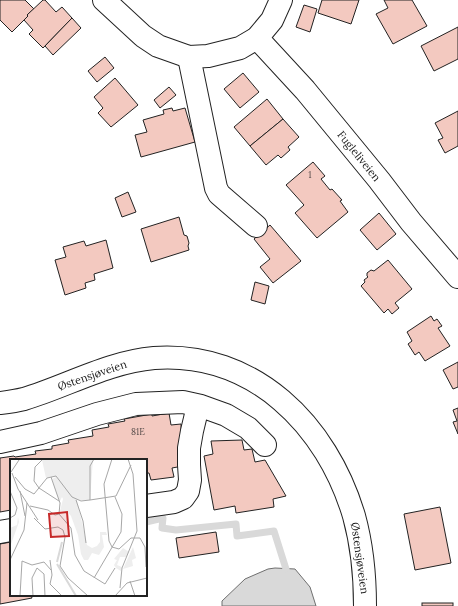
<svg xmlns="http://www.w3.org/2000/svg" width="458" height="606" font-family="Lora,serif">
<style>
.water{fill:#d9d9d9;stroke:#6f6f6f}
.lines{fill:none;stroke-linecap:round;stroke-linejoin:round}
.stream{stroke:#d9d9d9;stroke-width:7}
.building{fill:#f3c9c0;stroke:#222}
.minor-casing{stroke:#222;stroke-width:24}
.major-casing{stroke:#222;stroke-width:24}
.minor{stroke:#fff;stroke-width:22}
.major{stroke:#fff;stroke-width:22}
.labels{text-anchor:middle;stroke-width:3;stroke-linejoin:round;paint-order:stroke}
.number-label{font-size:9px;fill:#564c4a}
.street-label{font-size:11px;fill:#222;stroke:#fff}
.inset-river{fill:none;stroke:#d9d9d9;stroke-width:2}
.inset-road{fill:none;stroke:#a7a7a7;stroke-width:1}
.view{fill:#c62828;fill-opacity:0.15;stroke:#c62828;stroke-width:2}
.inset-edge{fill:none;stroke:#222;stroke-width:2}
</style>
<rect width="100%" height="100%" fill="#fff"/>
<polygon class="water" points="275,568 295,569 310,587 316,606 222,606 222,601 245,579 268,569"/>
<g class="lines">
<polyline class="stream" points="146,522 163,518 162,528 176,530 236,524 237,536 274,531 286,569"/>
</g>
<g class="building">
<polygon points="0,0 25,0 34,9 27,15 28,16 12,32 0,20"/>
<polygon points="43,0 45,0 56,12 62,7 72,18 43,48 29,34 33,30 24,20 28,16 27,15"/>
<polygon points="322,0 359,0 351,24 318,13"/>
<polygon points="384,0 412,0 427,26 393,44 376,14 388,8"/>
<polygon points="304,5 317,9 310,32 296,27"/>
<polygon points="72,18 81,28 53,55 45,46"/>
<polygon points="458,27 458,59 434,71 421,46"/>
<polygon points="105,57 114,68 97,82 88,71"/>
<polygon points="243,73 259,92 240,108 224,89"/>
<polygon points="115,78 138,105 111,127 98,113 103,108 94,97"/>
<polygon points="169,87 176,95 160,108 154,100"/>
<polygon points="267,99 283,119 250,146 234,127"/>
<polygon points="172,108 173,111 185,108 195,142 141,157 135,135 147,132 143,120 164,114 163,110"/>
<polygon points="458,111 458,146 445,153 438,140 443,138 435,123"/>
<polygon points="283,119 299,137 288,147 290,150 281,158 278,155 266,165 250,146"/>
<polygon points="313,162 325,176 321,179 330,190 332,189 342,200 340,201 348,212 317,238 295,213 304,205 286,185"/>
<polygon points="128,192 136,212 122,217 115,198"/>
<polygon points="379,213 396,234 377,250 360,230"/>
<polygon points="179,217 184,235 187,236 189,243 188,246 189,250 151,262 141,229"/>
<polygon points="270,225 301,261 273,283 260,267 270,259 254,239"/>
<polygon points="106,240 113,268 94,274 95,280 85,283 86,288 65,295 55,260 66,257 63,247 84,241 86,246"/>
<polygon points="388,260 412,289 395,303 399,308 392,314 388,309 384,313 361,286 365,282 364,280 368,277 367,276 367,273 371,270 374,271"/>
<polygon points="255,282 269,286 265,304 251,300"/>
<polygon points="431,316 434,321 437,319 442,326 438,328 450,346 425,361 419,352 415,355 408,344 412,341 407,332"/>
<polygon points="458,362 458,387 453,389 443,370"/>
<polygon points="458,408 458,434 453,422 457,421 453,410"/>
<polygon points="169,413 171,425 181,424 183,466 172,468 174,477 151,480 149,473 146,473 146,460 11,460 11,510 0,512 0,458 14,456 15,457 36,454 35,451 52,449 52,446 69,443 68,440 93,436 92,430 109,427 108,424 125,421 124,419 152,414 152,416"/>
<polygon points="242,440 244,450 252,449 255,462 265,460 286,496 273,499 274,507 236,513 235,506 214,510 204,456 213,454 211,441"/>
<polygon points="440,507 451,563 415,570 404,514"/>
<polygon points="216,532 219,552 179,558 176,538"/>
<polygon points="11,542 11,595 31,595 32,598 0,604 0,544"/>
<rect x="422" y="603" width="31" height="3"/>
</g>
<g class="lines">
<defs>
<g id="minor">
<polyline points="104,0 143,36 158,46 189,57 208,56 240,48 257,38 272,20 281,0"/>
<polyline points="257,38 305,90 379,180 411,222 458,277"/>
<polyline points="189,57 216,188 219,194 256,226"/>
<polyline points="0,442 41,433 97,414 136,404 183,402 201,406 226,415 248,428 265,445"/>
<polyline points="146,506 174,502 183,498 188,491 190,480 189,465 189,448 192,431 198,406"/>
<polyline points="0,532 11,530"/>
</g>
<path id="major" d="M 0,403 C 8,402 16,401 24,399 C 67,386 108,362 154,358 C 254,351 327,425 354,516 C 362,545 365,576 365,606"/>
</defs>
<use href="#minor" class="minor-casing"/>
<use href="#major" class="major-casing"/>
<use href="#minor" class="minor"/>
<use href="#major" class="major"/>
</g>
<g class="labels">
<g class="number-label">
<text x="310" y="178">1</text>
<text x="138" y="435">81E</text>
</g>
<g class="street-label">
<text transform="translate(359 156) rotate(51)" y="4">Fugleliveien</text>
<text transform="translate(92 375) rotate(-19)" y="4">Østensjøveien</text>
<text transform="translate(360 558) rotate(82)" y="4">Østensjøveien</text>
</g>
</g>
<g transform="translate(10 459)">
<rect width="137" height="137" fill="#fff"/>
<path d="M 83,0 L 80,41 L 67,41 L 77,86 L 82,89 L 87,87 L 90,83 L 90,73 L 96,73 L 97,76 L 92,76 L 94,88 L 89,96 L 82,94 L 78,101 L 74,101 L 71,95 L 68,76 L 61,57 L 57,52 L 50,52 L 53,40 L 52,38 L 50,42 L 46,34 L 42,20 L 48,17 L 36,19 L 32,1 ZM 8,58 L 9,63 L 0,88 L 0,69 L 7,66 ZM 123,88 L 126,99 L 122,101 L 123,107 L 113,110 ZM 113,89 L 119,93 L 116,98 L 110,98 L 107,106 L 112,108 L 111,112 L 106,109 L 104,106 L 107,101 L 104,100 Z" fill="#eee"/>
<path class="inset-river" d="M 47,103 L 52,83M 47,105 L 66,137"/>
<path class="inset-road" d="M 33,0 L 25,8 L 24,22 L 29,29 L 49,42M 102,0 L 94,25 L 99,82 L 102,88 L 109,90 L 121,79 L 130,79 L 135,88 L 136,108M 1,13 L 9,1M 2,14 L 8,30 L 28,61M 5,18 L 15,30 L 24,35 L 37,19 L 46,17 L 62,38 L 71,42 L 80,41 L 106,37 L 121,6M 0,32 L 7,49 L 5,56 L 0,59M 10,32 L 15,57M 66,41 L 73,62 L 76,84M 80,41 L 80,7 L 84,0M 20,47 L 38,51 L 45,56 L 49,55 L 50,44 L 41,18M 49,55 L 61,69 L 65,96 L 74,112 L 95,125 L 105,109M 24,59 L 35,70 L 48,68 L 53,71 L 55,78 L 50,107 L 58,119 L 78,137M 0,101 L 14,71 L 17,44M 40,101 L 42,116 L 40,125 L 52,137M 84,119 L 111,73 L 112,55 L 105,38M 120,122 L 125,137M 110,129 L 112,109 L 127,72 L 123,15 L 118,0M 10,137 L 12,102 L 22,106 L 34,103 L 41,111M 23,137 L 22,119 L 27,109 L 34,115 L 35,137M 105,137 L 117,124 L 137,119"/>
<path class="view" d="M 57,53 L 59,77 L 41,78 L 39,55 Z"/>
<rect width="137" height="137" class="inset-edge"/>
</g>
</svg>
